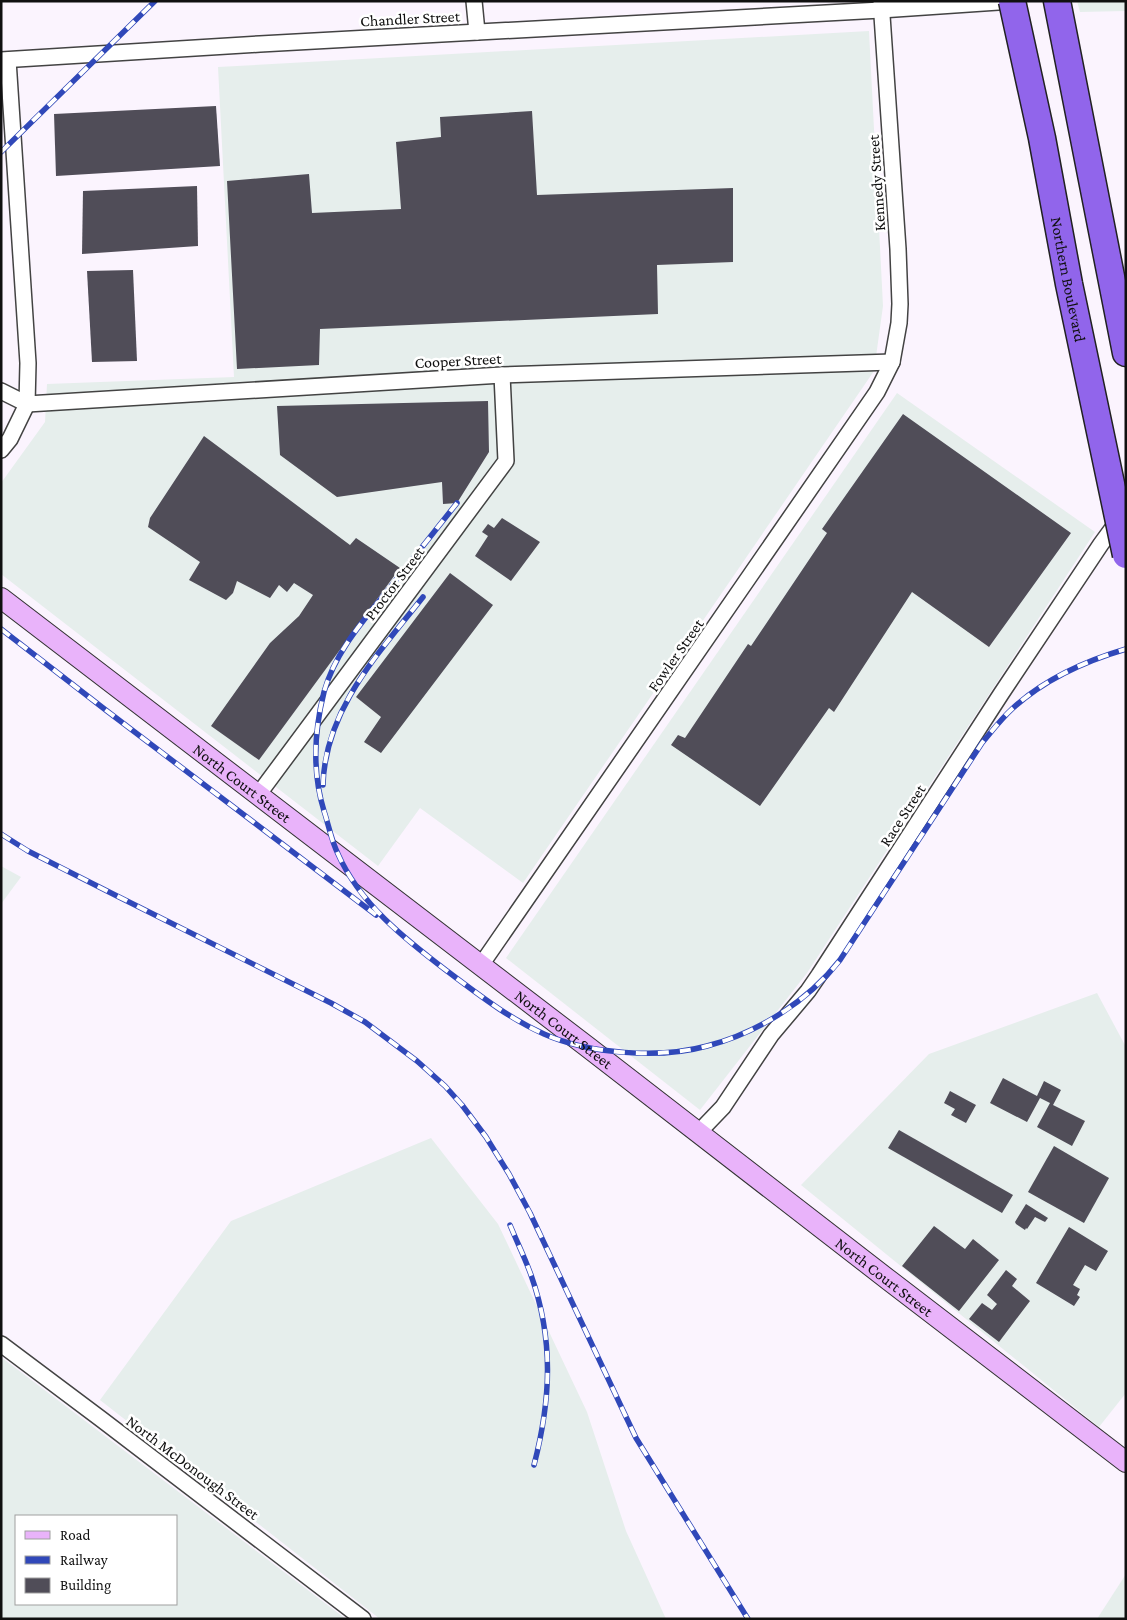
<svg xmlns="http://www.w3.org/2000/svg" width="1127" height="1620" font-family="'Crimson Pro',serif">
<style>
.industrial{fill:#e6eeec;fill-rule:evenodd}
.building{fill:#504d58}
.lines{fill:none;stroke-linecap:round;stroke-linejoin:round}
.street-casing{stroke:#434343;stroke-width:18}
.secondary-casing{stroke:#323232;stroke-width:22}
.highway-casing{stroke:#212121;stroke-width:29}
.street{stroke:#fff;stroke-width:15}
.secondary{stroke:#e9b3fa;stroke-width:20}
.highway{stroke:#9165eb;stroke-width:26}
.rail-casing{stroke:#3048b9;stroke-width:5.5}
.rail{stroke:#fff;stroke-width:4;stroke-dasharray:11;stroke-linecap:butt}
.highway-bridge-casing{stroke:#212121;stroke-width:29;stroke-linecap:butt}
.highway-bridge{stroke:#9165eb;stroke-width:26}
.labels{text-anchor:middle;stroke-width:5;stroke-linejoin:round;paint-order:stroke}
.street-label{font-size:16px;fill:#101010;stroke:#fff}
</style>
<rect width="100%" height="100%" fill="#fbf4fe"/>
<g class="industrial">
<polygon points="1077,1 1126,1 1126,11 1080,12"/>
<polygon points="869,31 883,306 874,371 523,883 420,808 378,866 1,574 1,483 45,422 47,384 234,377 218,67"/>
<polygon points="897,393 1095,532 807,973 700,1110 506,958"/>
<polygon points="1,866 21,877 1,904"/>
<polygon points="1097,993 1126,1047 1126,1393 1099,1427 801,1185 929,1054"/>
<polygon points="431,1138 498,1224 587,1412 626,1531 666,1619 380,1619 100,1400 231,1221"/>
<path d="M 1,1357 L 30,1379 L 346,1619 L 1,1619 ZM 16,1516 L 176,1516 L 176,1604 L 16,1604 Z"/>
<polygon points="1126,1574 1126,1619 1097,1619"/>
</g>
<g class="building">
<polygon points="216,106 220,166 56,176 54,114"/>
<polygon points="532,111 537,195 733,188 733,262 657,265 658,314 320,329 319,365 237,369 227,181 309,174 312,213 401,209 396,142 441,137 440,117"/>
<polygon points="197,186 198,246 82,254 83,191"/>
<polygon points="133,270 137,361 92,362 87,271"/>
<polygon points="488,401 489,452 457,503 443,504 442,482 337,497 280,455 277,406"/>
<polygon points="903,414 1071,533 989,647 912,592 834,712 829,708 760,806 671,745 678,735 685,738 748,644 751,646 827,533 822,529"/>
<polygon points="204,436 350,545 356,538 400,568 259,760 211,726 270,643 299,616 313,595 294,583 287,592 279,585 270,598 237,581 233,593 226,600 189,580 200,562 148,527 150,518"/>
<polygon points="502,518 540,542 511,581 475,556 488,536 482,532 488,524 494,528"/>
<polygon points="450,573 493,605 381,753 364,742 381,717 356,697"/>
<polygon points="1003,1078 1037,1096 1044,1081 1061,1090 1053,1105 1085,1121 1072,1146 1037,1127 1050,1103 1040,1098 1027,1122 990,1103"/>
<polygon points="950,1091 976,1105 966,1123 951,1115 955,1109 944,1103"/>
<polygon points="899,1130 1013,1195 1002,1213 888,1148"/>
<polygon points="1054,1146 1109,1178 1084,1223 1028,1192"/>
<polygon points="1026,1204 1048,1218 1045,1222 1035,1217 1027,1229 1026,1228 1025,1230 1016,1224 1015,1222"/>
<polygon points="934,1226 965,1249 973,1239 999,1260 959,1311 902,1266"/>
<polygon points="1069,1227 1108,1251 1096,1271 1085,1265 1073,1285 1080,1289 1077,1295 1080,1297 1074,1306 1036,1283"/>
<polygon points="1006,1270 1017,1279 1012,1286 1030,1301 999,1342 969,1319 982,1303 992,1310 997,1304 987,1295"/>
</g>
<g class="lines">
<defs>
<g id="street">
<polyline points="474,1 477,32"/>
<polyline points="1,60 260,44 881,10 1013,1"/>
<polyline points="1,391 27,404 502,375 892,362"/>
<polyline points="1,450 10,439 27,404 28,363 8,60"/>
<polyline points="258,795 506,461 502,375"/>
<polyline points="481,965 877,392 892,362 899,323 900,304 898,249 881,1"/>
<polyline points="699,1132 723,1107 771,1035 808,991 819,975 1001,694 1101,544 1120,518"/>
<polyline points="1,1344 101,1419 363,1619"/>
</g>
<g id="secondary">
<path id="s1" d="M 1,598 L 589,1048 L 890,1281 L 1126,1462"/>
</g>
<polyline id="highway" points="1057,1 1126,353"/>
</defs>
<use href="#street" class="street-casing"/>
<use href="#secondary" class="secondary-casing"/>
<use href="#highway" class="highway-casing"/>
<use href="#street" class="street"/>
<use href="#secondary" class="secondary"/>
<use href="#highway" class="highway"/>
<defs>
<g id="rail">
<polyline points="1,152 155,1"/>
<path d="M 457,503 C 434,532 411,561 388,590 C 363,621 335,652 324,692 C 314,732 312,772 324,811 C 329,826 331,840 338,854 C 360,904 405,939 447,971 C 478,994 508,1018 544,1034 C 589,1054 660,1059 707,1046 C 758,1033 808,1001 840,960 L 982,743 C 992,731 1001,719 1013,708 C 1045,679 1085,661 1126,649"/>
<polyline points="1,629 107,711 376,915"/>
<path d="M 323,785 C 325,709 379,653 423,597"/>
<polyline points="1,834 28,851 117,896 331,1003 365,1022 417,1061 445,1086 462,1105 486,1137 509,1174 530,1213 636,1438 748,1619"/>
<path d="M 510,1225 C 517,1242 525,1258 531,1275 C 554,1340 551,1399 534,1465"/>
</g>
</defs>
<use href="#rail" class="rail-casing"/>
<use href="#rail" class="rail"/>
<defs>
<g id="highway-bridge">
<path id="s2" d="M 1012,1 L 1042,138 L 1069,284 L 1126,555"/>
</g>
</defs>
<use href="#highway-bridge" class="highway-bridge-casing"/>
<use href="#highway-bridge" class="highway-bridge"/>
</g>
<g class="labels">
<g class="street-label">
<text transform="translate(410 18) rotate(-3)" y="6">Chandler Street</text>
<text transform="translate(876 183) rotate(-94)" y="6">Kennedy Street</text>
<text dy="6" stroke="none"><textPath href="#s2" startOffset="284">Northern Boulevard</textPath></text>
<text transform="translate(458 360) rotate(-3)" y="6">Cooper Street</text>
<text transform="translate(394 583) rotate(-53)" y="6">Proctor Street</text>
<text transform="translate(675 655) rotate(-55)" y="6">Fowler Street</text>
<text dy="6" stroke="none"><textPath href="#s1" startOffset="304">North Court Street</textPath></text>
<text transform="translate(902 815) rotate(-57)" y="6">Race Street</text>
<text dy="6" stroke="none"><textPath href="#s1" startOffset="709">North Court Street</textPath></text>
<text dy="6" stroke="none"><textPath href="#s1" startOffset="1114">North Court Street</textPath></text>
<text transform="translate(193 1467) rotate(37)" y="6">North McDonough Street</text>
</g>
</g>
<rect width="1127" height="1620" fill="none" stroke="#101010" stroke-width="5"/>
<rect x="15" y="1515" width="162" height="90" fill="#ffffff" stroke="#9f9f9f"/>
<rect x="25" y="1531" width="25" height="8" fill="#e9b3fa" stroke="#9f9f9f"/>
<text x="60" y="1540" font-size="15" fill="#101010">Road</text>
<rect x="25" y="1556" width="25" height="8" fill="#3048b9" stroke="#9f9f9f"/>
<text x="60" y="1565" font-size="15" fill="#101010">Railway</text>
<rect x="25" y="1578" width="25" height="15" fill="#504d58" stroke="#9f9f9f"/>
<text x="60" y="1590" font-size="15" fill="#101010">Building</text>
</svg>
